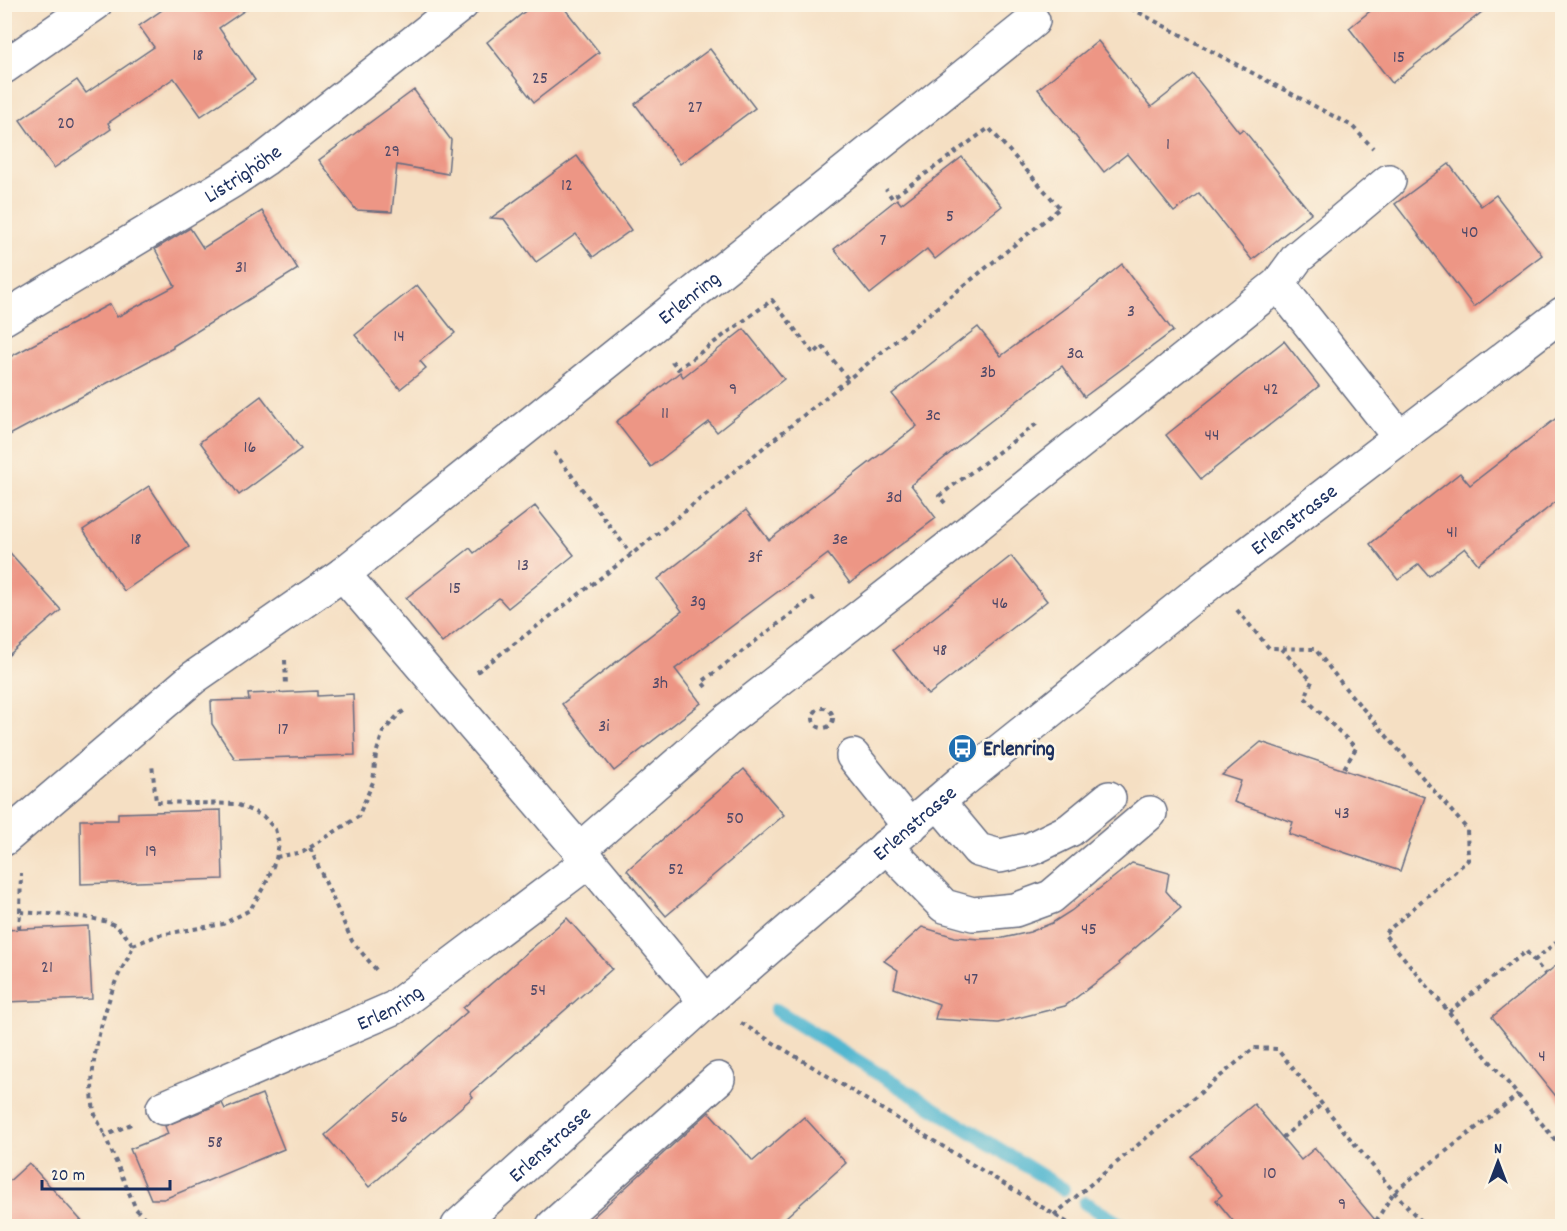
<svg xmlns="http://www.w3.org/2000/svg" width="1567" height="1231" font-family="Dekko,sans-serif">
<style>
.lines{fill:none;stroke-linecap:round;stroke-linejoin:round}
.stream{stroke:#52b7d0;stroke-width:14}
.building{fill:#ed9685}
.minor-casing{stroke:#676d81;stroke-width:36}
.path{stroke:#676d81;stroke-width:4;stroke-dasharray:4.5 4.5;stroke-linecap:butt}
.minor{stroke:#fff;stroke-width:33}
.labels{text-anchor:middle;stroke-width:5;stroke-linejoin:round;paint-order:stroke}
.number-label{font-size:18px;fill:#504968}
.street-label{font-size:21px;fill:#1b2f5e;stroke:#fcf5e5}
.poi-label{font-size:21px;font-weight:bold;fill:#1b2f5e;stroke:#fcf5e5;text-anchor:start}
</style>
<rect width="100%" height="100%" fill="#fcf5e5"/>
<filter id="ink" filterUnits="userSpaceOnUse"><feTurbulence type="fractalNoise" baseFrequency=".0167" numOctaves="2"/><feDisplacementMap in="SourceGraphic" scale="12" xChannelSelector="R" yChannelSelector="G"/><feConvolveMatrix kernelMatrix="1 2 1 2 8 2 1 2 1" color-interpolation-filters="sRGB"/></filter>
<filter id="wash" filterUnits="userSpaceOnUse"><feTurbulence type="fractalNoise" baseFrequency=".008" numOctaves="4" result="noise"/><feDisplacementMap in="SourceGraphic" scale="24" xChannelSelector="R" yChannelSelector="G"/><feGaussianBlur stdDeviation="1.35" result="paint"/><feColorMatrix in="noise" values="0 0 0 0 0 0 0 0 0 0 0 0 0 0 0 0 0 1.4 0 .05"/><feComposite in="paint" operator="in"/></filter>
<g filter="url(#wash)">
<rect width="100%" height="100%" fill="#f5dfc3"/>
<g class="lines">
<g class="stream">
<polyline points="776,1010 1063,1189"/>
<polyline points="1085,1203 1123,1226"/>
</g>
</g>
<g id="blocks">
<g class="building">
<polygon points="171,4 254,4 219,28 255,80 201,116 174,78 108,123 111,129 54,168 20,120 77,80 86,93 154,47 139,26"/>
<polygon points="534,4 561,4 599,52 534,102 487,42"/>
<polygon points="1379,4 1492,4 1392,83 1349,28"/>
<polygon points="1098,41 1151,107 1193,74 1239,132 1243,129 1311,213 1252,260 1199,193 1174,212 1127,154 1104,172 1038,89"/>
<polygon points="710,49 755,108 680,164 635,104"/>
<polygon points="414,90 451,140 448,174 397,165 392,212 356,210 319,160"/>
<polygon points="577,156 631,230 593,257 576,234 536,262 504,219 491,218"/>
<polygon points="962,157 1002,206 935,259 927,249 870,294 834,249 897,199 901,204"/>
<polygon points="1449,164 1481,206 1496,195 1542,255 1474,307 1395,204"/>
<polygon points="262,211 298,269 173,346 173,348 4,438 4,360 110,304 117,317 175,286 155,249 190,228 203,248"/>
<polygon points="1122,264 1173,331 1084,397 1062,366 974,434 911,485 936,518 850,583 828,554 675,669 701,703 614,771 562,704 682,611 658,579 746,510 769,540 917,426 892,394 924,369 978,327 1001,356 1091,289"/>
<polygon points="417,285 455,333 420,361 426,368 400,389 355,335"/>
<polygon points="744,329 784,379 717,432 709,422 651,467 616,422 680,372 683,377"/>
<polygon points="1284,341 1319,386 1201,479 1166,435"/>
<polygon points="261,396 301,449 239,495 200,442"/>
<polygon points="1563,413 1563,496 1478,564 1465,548 1429,576 1419,564 1398,580 1370,544 1460,473 1470,485"/>
<polygon points="149,486 189,547 124,591 83,530"/>
<polygon points="535,506 574,555 508,608 499,598 442,643 406,598 470,548 474,553"/>
<polygon points="4,546 61,610 4,659"/>
<polygon points="1011,556 1047,601 928,695 893,650"/>
<polygon points="317,691 317,696 353,694 355,755 235,759 212,724 211,701 249,700 248,694"/>
<polygon points="1261,742 1425,797 1400,871 1289,834 1293,822 1234,802 1241,781 1222,775"/>
<polygon points="744,769 784,815 666,916 627,870"/>
<polygon points="221,810 223,879 81,884 80,820 118,820 118,813"/>
<polygon points="1132,863 1169,873 1166,891 1181,908 1118,963 1119,965 1065,1006 998,1023 935,1019 939,1004 894,988 898,970 884,961 922,927 955,937 979,939 1003,938 1030,932 1052,923 1071,911"/>
<polygon points="567,918 612,969 470,1093 473,1097 369,1187 325,1135 467,1012 463,1008"/>
<polygon points="88,926 92,999 4,1002 4,930"/>
<polygon points="1563,960 1563,1105 1492,1017"/>
<polygon points="262,1094 284,1149 164,1199 151,1199 130,1149 168,1134 165,1126 222,1103 225,1109"/>
<polygon points="1254,1104 1301,1160 1315,1148 1381,1227 1238,1227 1216,1200 1222,1195 1191,1156"/>
<polygon points="709,1112 753,1161 804,1117 846,1163 775,1227 582,1227"/>
<polygon points="29,1163 87,1227 4,1227 4,1186"/>
</g>
</g>
</g>
<g filter="url(#ink)">
<use href="#blocks" fill-opacity="0" stroke="#676d81" stroke-width="1.5"/>
<g class="lines">
<defs>
<g id="minor">
<polyline points="4,67 95,4"/>
<polyline points="1278,284 1400,438"/>
<path id="s1" d="M 4,318 L 232,181 L 265,159 L 462,4"/>
<polyline points="853,756 910,827"/>
<polyline points="938,802 978,850 1000,856 1031,849 1070,830 1109,798"/>
<polyline points="4,839 193,678 343,574"/>
<polyline points="886,846 944,906 973,914 1015,910 1051,897 1150,813"/>
<polyline points="579,850 730,718 957,541 1278,284 1297,258 1389,181"/>
<path id="s2" d="M 706,1002 L 589,861 L 343,574 L 1033,21"/>
<path id="s3" d="M 163,1108 L 394,1008 L 589,861"/>
<path id="s4" d="M 458,1226 L 706,1002 L 961,782 L 1212,581 L 1562,314"/>
<polyline points="553,1226 718,1079"/>
</g>
</defs>
<use href="#minor" class="minor-casing"/>
<g class="path">
<polyline points="1123,4 1352,126 1373,148"/>
<polyline points="672,361 678,369 772,300 814,354 822,346 848,379"/>
<polyline points="554,452 631,554"/>
<polyline points="945,503 939,496 1039,422"/>
<polyline points="1237,610 1269,648 1315,649 1346,689 1467,829 1468,860 1384,934 1562,1148"/>
<polyline points="1281,649 1312,681 1305,698 1356,748 1343,770"/>
<polyline points="285,660 286,686"/>
<polyline points="477,672 632,554 1060,208 989,128 892,198 886,189"/>
<polyline points="706,687 702,682 812,598 815,602"/>
<circle cx="823" cy="718" r="10"/>
<polyline points="310,848 352,941 378,972"/>
<polyline points="276,857 303,852 358,817 373,782 376,754 383,732 398,715 407,709"/>
<polyline points="20,912 21,873"/>
<path d="M 19,929 L 20,912 C 42,914 96,915 114,925 C 122,930 127,937 133,945 C 129,959 120,970 115,983 C 101,1021 87,1069 94,1111 C 96,1119 102,1128 105,1136"/>
<polyline points="133,945 159,935 223,924 250,910 266,883 276,859 279,844 275,829 263,816 236,804 156,802 152,764"/>
<polyline points="1534,961 1562,937"/>
<polyline points="1449,1012 1526,951 1545,974"/>
<polyline points="741,1023 1073,1226"/>
<polyline points="131,1124 105,1136 136,1209 153,1226"/>
<polyline points="1282,1138 1322,1104"/>
<polyline points="1054,1215 1254,1048 1277,1049 1394,1192 1425,1226"/>
<polyline points="1376,1221 1394,1192 1518,1095"/>
<polyline points="1558,1226 1562,1222"/>
</g>
<use href="#minor" class="minor"/>
</g>
</g>
<defs>
<symbol id="bus-disc" viewBox="-11 -11 22 22"><circle r="9.5" fill="#1f6fb2" stroke="#fcf5e5"/><path d="M-5-6H5V4H4V6H2V4H-2V6H-4V4H-5ZM-3.5-4V0h7V-4ZM-3.5 1.2v1.5H-2V1.2ZM2 1.2v1.5H3.5V1.2Z" fill="#fff"/></symbol>
</defs>
<g fill-rule="evenodd">
<use href="#bus-disc" x="946" y="732" width="33" height="33"/>
</g>
<g class="labels">
<g class="number-label">
<text x="198" y="60">18</text>
<text x="1399" y="62">15</text>
<text x="540" y="83">25</text>
<text x="695" y="112">27</text>
<text x="66" y="128">20</text>
<text x="1168" y="149">1</text>
<text x="392" y="156">29</text>
<text x="567" y="190">12</text>
<text x="950" y="221">5</text>
<text x="1470" y="237">40</text>
<text x="883" y="245">7</text>
<text x="241" y="272">31</text>
<text x="1131" y="316">3</text>
<text x="399" y="341">14</text>
<text x="1075" y="358">3a</text>
<text x="988" y="377">3b</text>
<text x="733" y="394">9</text>
<text x="1271" y="394">42</text>
<text x="665" y="418">11</text>
<text x="933" y="420">3c</text>
<text x="1212" y="440">44</text>
<text x="250" y="452">16</text>
<text x="894" y="502">3d</text>
<text x="1452" y="537">41</text>
<text x="136" y="544">18</text>
<text x="840" y="544">3e</text>
<text x="755" y="562">3f</text>
<text x="523" y="570">13</text>
<text x="455" y="593">15</text>
<text x="698" y="606">3g</text>
<text x="1000" y="608">46</text>
<text x="940" y="655">48</text>
<text x="660" y="688">3h</text>
<text x="604" y="731">3i</text>
<text x="283" y="734">17</text>
<text x="1342" y="818">43</text>
<text x="735" y="823">50</text>
<text x="151" y="856">19</text>
<text x="676" y="874">52</text>
<text x="1089" y="934">45</text>
<text x="47" y="972">21</text>
<text x="971" y="984">47</text>
<text x="538" y="995">54</text>
<text x="1542" y="1061">4</text>
<text x="399" y="1122">56</text>
<text x="215" y="1147">58</text>
<text x="1270" y="1178">10</text>
<text x="1342" y="1209">9</text>
</g>
<g class="street-label">
<text dy="7" stroke="none"><textPath href="#s1" startOffset="279">Listrighöhe</textPath></text>
<text dy="7" stroke="none"><textPath href="#s2" startOffset="1004">Erlenring</textPath></text>
<text dy="7" stroke="none"><textPath href="#s4" startOffset="1095">Erlenstrasse</textPath></text>
<text dy="7" stroke="none"><textPath href="#s4" startOffset="609">Erlenstrasse</textPath></text>
<text dy="7" stroke="none"><textPath href="#s3" startOffset="248">Erlenring</textPath></text>
<text dy="7" stroke="none"><textPath href="#s4" startOffset="123">Erlenstrasse</textPath></text>
</g>
<g class="poi-label">
<text x="983" y="755">Erlenring</text>
</g>
</g>
<rect width="1567" height="1231" fill="none" stroke="#fcf5e5" stroke-width="24"/>
<g transform="translate(1498 1162)" stroke="#fcf5e5" stroke-width="4.5" paint-order="stroke">
<path d="M0-4.5L10 22L0 15L-10 22Z" fill="#1b2f5e"/>
<text y="-9" font-size="16" font-weight="bold" text-anchor="middle" fill="#1b2f5e">N</text>
</g>
<path d="M42 1180v9h128v-9" fill="none" stroke="#1b2f5e" stroke-width="3"/>
<text x="51" y="1180" font-size="18" fill="#1b2f5e" stroke="#fcf5e5" stroke-width="4.5" paint-order="stroke">20 m</text>
</svg>
